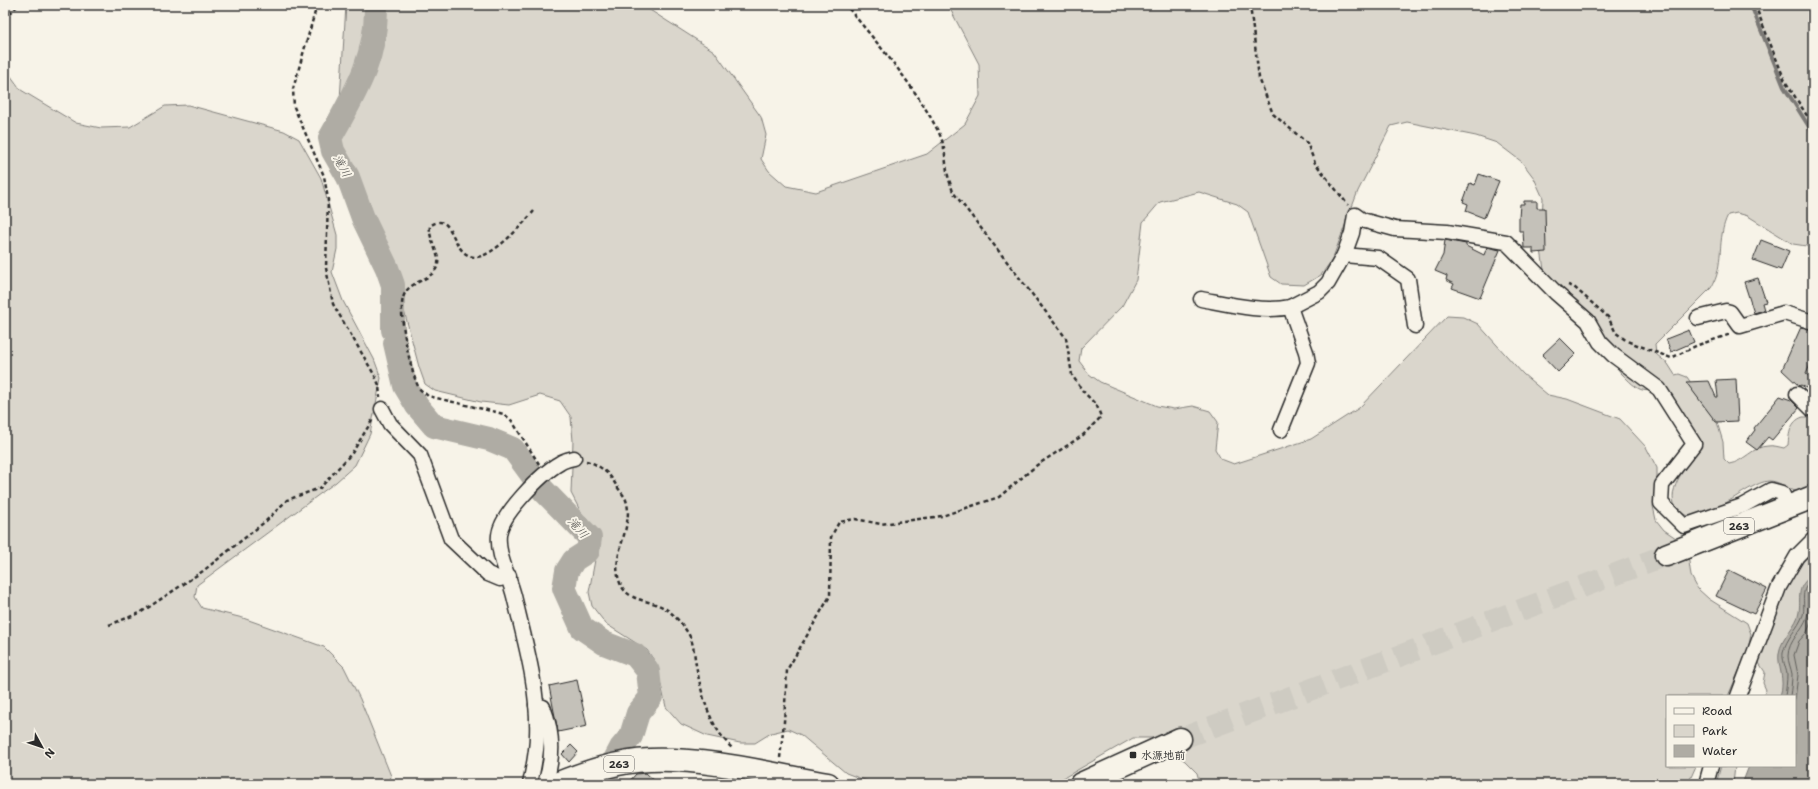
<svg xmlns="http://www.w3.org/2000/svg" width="1818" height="789" font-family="'Shantell Sans','Klee One',sans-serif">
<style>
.green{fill:#dad6cc;stroke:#82807c}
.water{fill:#afaca4;stroke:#7a7874}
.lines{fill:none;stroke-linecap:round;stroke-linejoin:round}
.shore{stroke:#605f5b;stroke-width:1}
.stream{stroke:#7a7874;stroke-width:4}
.river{stroke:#afaca4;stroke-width:24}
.building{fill:#c4c1b9;stroke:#2b2b2b}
.trunk-tunnel{stroke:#cecbc2;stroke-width:22;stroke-dasharray:22 11;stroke-linecap:butt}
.minor-casing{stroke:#2b2b2b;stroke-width:17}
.trunk-casing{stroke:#2b2b2b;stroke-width:25}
.path{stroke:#2b2b2b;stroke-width:2.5;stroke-dasharray:4 3;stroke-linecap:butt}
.minor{stroke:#f7f3e8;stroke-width:14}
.trunk{stroke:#f7f3e8;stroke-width:22}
.poi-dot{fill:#2b2b2b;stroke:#f7f3e8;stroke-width:1.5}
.labels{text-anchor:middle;stroke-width:4;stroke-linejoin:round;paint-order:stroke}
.shield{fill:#f7f3e8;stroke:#686764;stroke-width:1}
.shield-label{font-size:10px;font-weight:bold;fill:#2b2b2b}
.poi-label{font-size:11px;font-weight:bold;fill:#2b2b2b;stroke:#f7f3e8;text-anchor:start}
.water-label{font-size:12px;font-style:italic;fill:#53524f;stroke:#f7f3e8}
</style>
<rect width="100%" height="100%" fill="#f7f3e8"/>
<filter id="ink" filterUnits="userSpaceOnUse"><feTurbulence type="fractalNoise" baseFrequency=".025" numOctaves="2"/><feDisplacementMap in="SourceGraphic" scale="8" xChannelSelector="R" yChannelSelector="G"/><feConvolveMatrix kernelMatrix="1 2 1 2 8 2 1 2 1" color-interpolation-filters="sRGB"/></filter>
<g filter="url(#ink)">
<g class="green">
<path d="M 346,5 L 642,5 L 714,51 L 761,117 L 766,135 L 761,159 L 769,171 L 786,186 L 816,192 L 927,154 L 965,124 L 980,96 L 979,64 L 948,5 L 1813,5 L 1813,247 L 1793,244 L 1748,216 L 1737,213 L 1728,215 C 1716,238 1725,266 1711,288 L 1655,344 L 1656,354 L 1668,364 L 1675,375 L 1679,374 L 1687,377 L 1717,422 L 1723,442 L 1724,459 L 1729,464 C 1744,462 1753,446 1768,446 C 1773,445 1779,447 1784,448 L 1788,445 C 1789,434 1790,421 1803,417 C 1806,417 1810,417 1813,417 L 1813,487 C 1808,488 1800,492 1795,491 C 1786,488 1779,481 1769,481 C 1746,482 1700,533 1678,510 C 1663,494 1686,467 1695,452 L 1667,392 L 1666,386 C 1642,395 1639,391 1621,373 L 1544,270 L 1541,249 L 1543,198 L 1534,178 L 1522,162 L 1497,143 L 1476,136 L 1407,122 L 1391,126 L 1358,191 L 1332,260 L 1321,275 L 1304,285 L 1281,284 L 1271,277 L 1248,212 L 1237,204 L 1199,192 L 1160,202 L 1143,222 L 1136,280 L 1122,306 L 1081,348 L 1079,361 L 1089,374 L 1100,382 L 1157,406 L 1174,409 L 1193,406 L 1210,411 L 1218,422 L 1215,449 L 1221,459 L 1234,464 L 1311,439 L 1359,408 L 1447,316 L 1463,317 L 1478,324 L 1523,374 L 1548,395 L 1567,399 L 1620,419 L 1646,447 L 1657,468 L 1657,484 L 1653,506 L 1656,520 L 1664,530 L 1676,538 L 1688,555 L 1691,576 L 1698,589 L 1709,599 L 1747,623 L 1751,634 L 1748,650 L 1728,696 L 1667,696 L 1667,766 L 1696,766 L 1688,784 L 1200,784 L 1197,773 L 1185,761 L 1154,738 L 1133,738 L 1053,784 L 875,784 L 846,773 L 801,735 L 788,729 L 771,733 L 755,743 L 740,743 L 707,736 L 681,724 L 666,707 L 656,663 L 647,650 L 606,624 L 592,606 L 589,592 L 595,560 L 595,540 L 571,493 L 573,441 L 571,417 L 560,401 L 540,395 L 509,405 L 481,402 L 435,391 L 425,384 L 419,367 L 388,250 L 337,147 Z"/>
<polygon points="5,68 21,90 76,123 101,128 130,127 165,106 188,105 284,131 299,139 321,178 337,235 337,249 332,272 343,301 374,359 381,378 370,434 355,465 336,482 197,585 195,597 202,608 243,618 324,647 344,667 360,699 391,776 389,784 5,784"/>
<path d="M 1813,554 L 1813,574 L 1786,696 L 1763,696 L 1766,690 L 1763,683 L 1765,672 L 1759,663 L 1759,657 C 1767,636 1793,560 1813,554 Z"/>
<polygon points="1721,766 1735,766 1733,784 1716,784"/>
</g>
<path class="water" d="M 1809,578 L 1813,578 L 1813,784 L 1742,784 L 1749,766 L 1795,766 L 1795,696 L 1780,696 C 1786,679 1777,666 1779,653 C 1781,638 1798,624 1799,612 C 1801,598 1796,588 1809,578 Z"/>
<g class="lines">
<g class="shore">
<path d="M 1785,696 C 1786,690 1787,681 1787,674 C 1786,668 1782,659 1783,653 C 1786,638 1798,629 1803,615 C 1806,604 1798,586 1813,582"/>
<path d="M 1790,696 C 1791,689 1792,681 1792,674 C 1791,668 1788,662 1788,656 C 1788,641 1803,630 1807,617 C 1811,606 1805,596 1813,587"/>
<polyline points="1795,700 1798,675 1794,655 1799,641 1807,632 1813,618"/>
</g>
<polyline class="stream" points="1751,5 1784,87 1813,133"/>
<g class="river">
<path d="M 376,5 C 377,58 355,93 330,138 L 333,151 L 348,177 L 363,218 L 387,268 L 393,285 L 393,330"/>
<polyline points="395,343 405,386 417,406 434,426 489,439 513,449 543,490 590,538 588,551 574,560 567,571 564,588 582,628 604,643 635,655 648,671 651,697 638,713 631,736 621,748 602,784"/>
</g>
</g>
<g class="building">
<polygon points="1479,174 1499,181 1484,218 1466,211 1468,204 1463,202 1470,183 1475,185"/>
<polygon points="1524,201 1537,201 1537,208 1545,208 1546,252 1533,253 1533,248 1524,248 1523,231 1519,231 1519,218 1520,204 1524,204"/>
<polygon points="1445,240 1466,244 1466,246 1484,255 1487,247 1500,250 1480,298 1452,288 1454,284 1446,280 1447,276 1435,271 1443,255"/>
<polygon points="1761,240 1789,251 1781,270 1753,260"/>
<polygon points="1758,278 1766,302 1762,303 1764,310 1754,313 1744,282"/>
<polygon points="1801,327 1813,330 1813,358 1806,374 1813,379 1813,392 1801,385 1799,386 1782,370"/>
<polygon points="1689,330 1694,342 1671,352 1666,339"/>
<polygon points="1560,338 1576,354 1558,372 1542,355"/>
<polygon points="1736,379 1738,421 1716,422 1686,382 1709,381 1716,397 1718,397 1716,380"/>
<polygon points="1780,396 1791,400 1799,408 1772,440 1768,437 1757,450 1746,442 1755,430 1754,428"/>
<polygon points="1729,570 1767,589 1754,614 1716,596"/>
<polygon points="577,680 587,726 558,732 549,686"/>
<polygon points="571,745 578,752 569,762 562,754"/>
<polygon points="646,773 658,784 627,784 636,774"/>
</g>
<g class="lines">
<polyline class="trunk-tunnel" points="1180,739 1666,555"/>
<defs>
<g id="minor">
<polyline points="1344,255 1352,233 1355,215 1362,220 1395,229 1447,232 1506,242 1556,293 1588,321 1600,342 1613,355 1659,389 1694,444 1662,485 1661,503 1684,526 1742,506 1771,490 1782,493 1788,506"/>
<path d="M 1201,299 C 1228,304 1264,313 1290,307"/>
<polyline points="1698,318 1726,311 1730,312 1740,326 1784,313 1813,322"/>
<polyline points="1797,394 1813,410"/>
<polyline points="382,409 390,424 420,455 451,539 488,574 500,579 509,576"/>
<polyline points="1281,430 1308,363 1306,352 1290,307 1319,292 1328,283 1344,255 1378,258 1408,279 1415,326"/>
<polyline points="1738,696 1779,587 1797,556 1813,540"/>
<path d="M 536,705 L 543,707 C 553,732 554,758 545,784"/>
<path d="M 530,784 C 533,769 537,752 537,736 C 539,689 525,642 514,596 C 509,576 497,555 499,535 C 501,514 542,473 560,463 C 564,460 570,459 574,458"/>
<polyline points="1706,784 1711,766"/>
</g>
<g id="trunk">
<polyline points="1666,555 1813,497"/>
<path d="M 556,784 C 586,772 617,761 650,760 C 710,758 770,774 828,784"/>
<polyline points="1081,784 1180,739"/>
</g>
</defs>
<use href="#minor" class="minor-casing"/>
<use href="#trunk" class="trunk-casing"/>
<g class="path">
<polyline points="317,5 293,89 294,107 324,176 328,199 326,268 333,304 375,376 379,385 380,397"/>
<polyline points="1250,5 1259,78 1273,114 1307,143 1315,163 1348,205"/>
<polyline points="1755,5 1785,81 1813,125"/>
<polyline points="5,19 18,5"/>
<path d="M 534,211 C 523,224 493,257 476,257 C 450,257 455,208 430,226 C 428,239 440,254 438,264 C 434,282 408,279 403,298 C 398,314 411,374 419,388 C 421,391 425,393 428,396 L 504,414 L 512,421 L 539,464"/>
<polyline points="1568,285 1574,287 1608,317 1616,333 1627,341 1671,358 1698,345 1731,334"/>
<path d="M 586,461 C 599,464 610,474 616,485 C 619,490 624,495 626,500 C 635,526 609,556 620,583 C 628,603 651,599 666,609 C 675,615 682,624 688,633 C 694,643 694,654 696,665 C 702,696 709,726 733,749"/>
<polyline points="109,625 140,613 203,571 266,521 287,500 320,488 352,453 373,419"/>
<path d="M 780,758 L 784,722 L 787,670 L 830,596 L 831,537 L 839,522 L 855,519 L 881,524 L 942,516 L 999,497 L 1037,465 L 1082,436 L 1101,417 L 1097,406 L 1082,390 L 1072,375 L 1066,338 L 953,192 C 951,185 948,178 947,171 C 945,158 945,145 939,133 C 915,85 879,46 846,5"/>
</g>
<use href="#minor" class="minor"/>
<use href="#trunk" class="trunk"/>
</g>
</g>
<rect class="poi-dot" x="1129" y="751" width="8" height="8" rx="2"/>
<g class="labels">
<g class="shield">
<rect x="1724" y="518" width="30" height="16" rx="3"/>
<rect x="604" y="756" width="30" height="16" rx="3"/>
</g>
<g class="shield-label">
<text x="1739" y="530">263</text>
<text x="619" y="768">263</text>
</g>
<g class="poi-label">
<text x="1141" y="759">水源地前</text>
</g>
<g class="water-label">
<text transform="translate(342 166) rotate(61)" y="4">滝川</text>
<text transform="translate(578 528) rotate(49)" y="4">滝川</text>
</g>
</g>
<rect width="1818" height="789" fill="none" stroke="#f7f3e8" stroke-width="20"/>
<rect x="10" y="10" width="1798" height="769" fill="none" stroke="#2b2b2b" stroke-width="1.5" filter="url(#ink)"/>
<rect x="1666" y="695" width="130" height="72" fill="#f7f3e8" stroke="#a5a39c"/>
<rect x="1674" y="708" width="20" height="6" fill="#f7f3e8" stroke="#a5a39c"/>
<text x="1702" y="715" font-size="12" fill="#2b2b2b">Road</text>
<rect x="1674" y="725" width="20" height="12" fill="#dad6cc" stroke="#a5a39c"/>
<text x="1702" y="735" font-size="12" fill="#2b2b2b">Park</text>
<rect x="1674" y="745" width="20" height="12" fill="#afaca4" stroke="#a5a39c"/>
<text x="1702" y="755" font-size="12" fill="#2b2b2b">Water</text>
<g transform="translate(42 747) rotate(130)" stroke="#f7f3e8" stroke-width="3" paint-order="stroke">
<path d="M0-3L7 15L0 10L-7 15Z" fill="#2b2b2b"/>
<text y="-6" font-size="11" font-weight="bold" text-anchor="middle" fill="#2b2b2b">N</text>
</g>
</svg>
